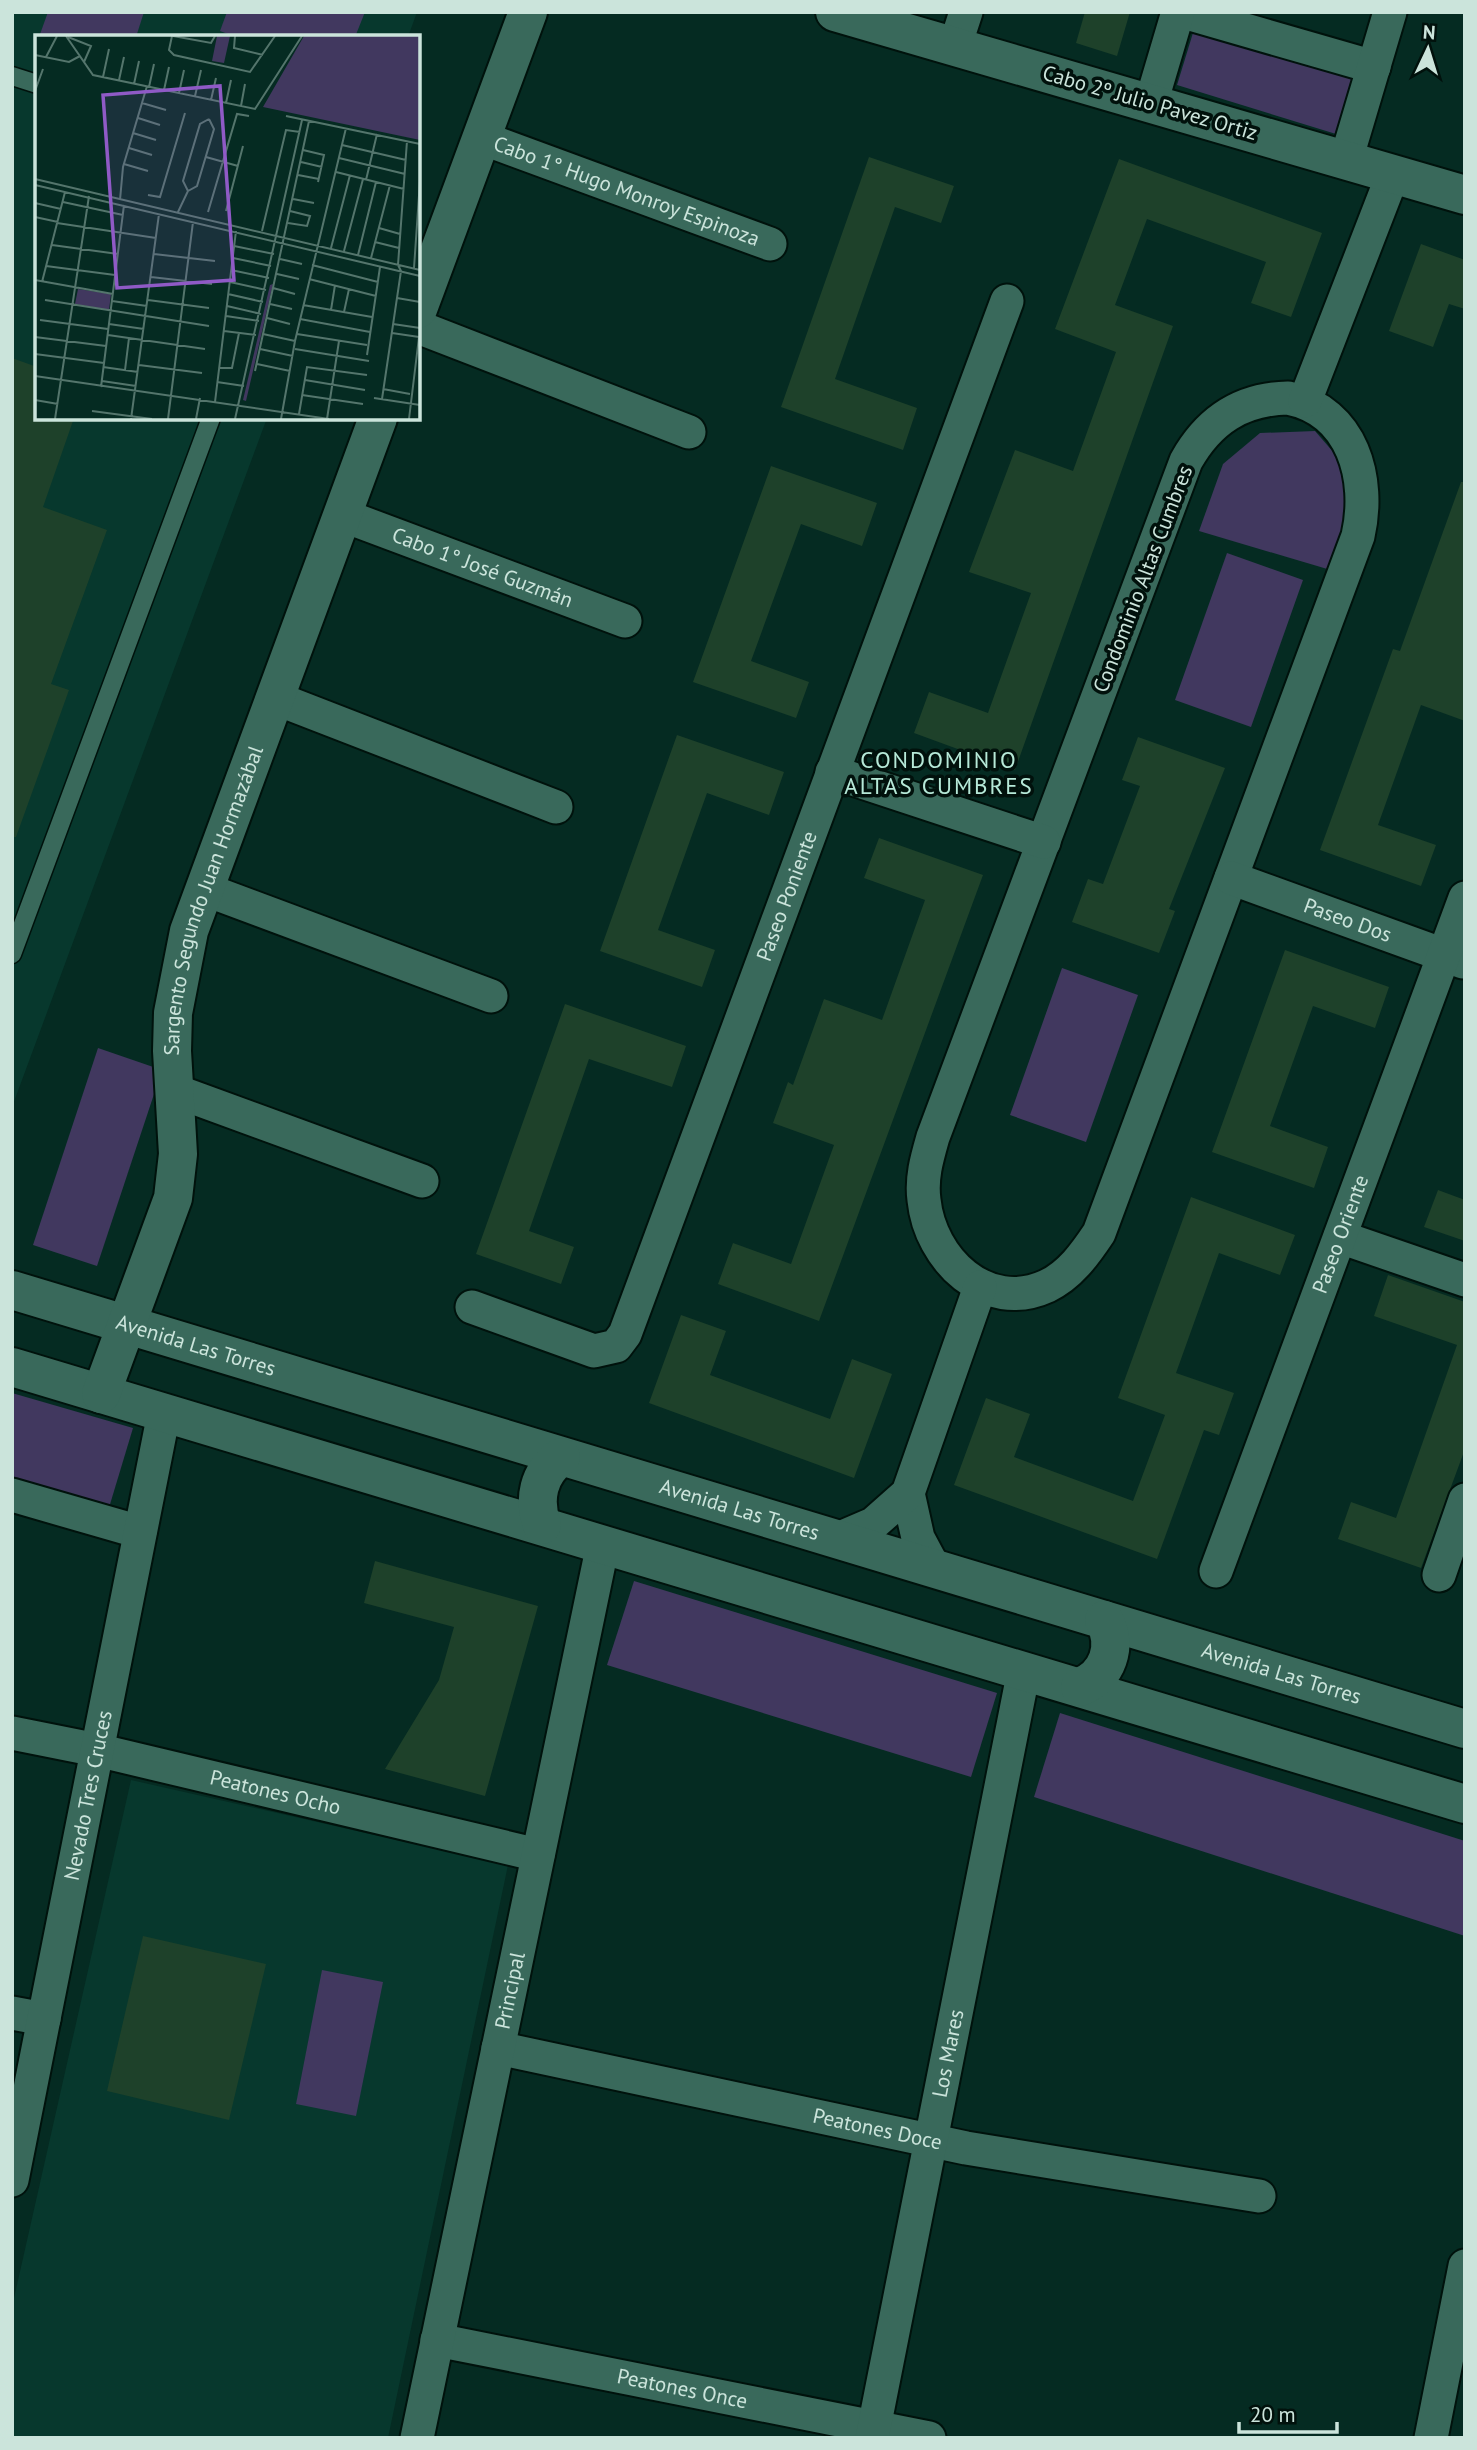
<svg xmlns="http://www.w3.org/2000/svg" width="1477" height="2450" font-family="'PT Sans',sans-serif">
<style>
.built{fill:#07382d}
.green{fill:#41385f}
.building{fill:#1e412a}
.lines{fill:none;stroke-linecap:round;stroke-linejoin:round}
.lane-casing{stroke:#00120c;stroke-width:21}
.street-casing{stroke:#00120c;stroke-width:37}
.secondary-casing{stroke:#00120c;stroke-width:42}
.lane{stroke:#39695b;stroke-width:18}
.street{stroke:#39695b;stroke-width:33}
.secondary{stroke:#39695b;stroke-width:38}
.labels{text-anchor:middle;stroke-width:7;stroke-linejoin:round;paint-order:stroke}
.street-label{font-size:21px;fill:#cbe4db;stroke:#01110c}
.neighbourhood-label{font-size:23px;letter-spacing:2px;fill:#b6e9d8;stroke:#01110c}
.inset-road{fill:none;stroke:#54756c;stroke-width:2}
.view{fill:#8f5ac6;fill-opacity:0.15;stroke:#8f5ac6;stroke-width:3.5}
.inset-edge{fill:none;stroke:#cbe4db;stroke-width:3.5}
</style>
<rect width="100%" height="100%" fill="#052b22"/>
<g class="built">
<polygon points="12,12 417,12 408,37 37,37 37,418 267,418 12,1107"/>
<polygon points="131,1780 508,1865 388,2438 12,2438 12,2307"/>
</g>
<g class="green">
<polygon points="48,12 144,12 136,37 39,37"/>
<polygon points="227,12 365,12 355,37 236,37 220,31"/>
<polygon points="1196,23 1353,76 1336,134 1177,85"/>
<polygon points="1315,431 1348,469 1351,514 1334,571 1199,531 1223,464 1260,433"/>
<polygon points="1227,553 1303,580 1251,727 1175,700"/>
<polygon points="1062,968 1138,995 1086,1142 1010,1115"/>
<polygon points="98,1048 162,1070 97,1266 33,1245"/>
<polygon points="12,1393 133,1428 108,1511 12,1482"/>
<polygon points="634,1581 997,1693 971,1777 607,1665"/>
<polygon points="1060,1713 1465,1841 1465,1936 1034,1797"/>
<polygon points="322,1970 383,1982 356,2116 296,2104"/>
</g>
<g class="building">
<polygon points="1085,12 1130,12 1117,56 1076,43"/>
<polygon points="869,157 954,186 941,223 895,207 835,379 917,408 903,450 781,407"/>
<polygon points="1119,159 1322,233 1291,317 1251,303 1266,262 1147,219 1115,305 1173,326 1015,770 914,733 929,692 988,713 1031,593 969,572 1015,450 1073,471 1116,352 1055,329"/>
<polygon points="1421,244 1465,260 1465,309 1449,304 1433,347 1389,331"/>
<polygon points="12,358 37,367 37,418 74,418 43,507 107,530 51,684 69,690 16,837 12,837"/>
<polygon points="771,466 877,503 862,546 801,524 751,661 809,682 796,718 693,682"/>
<polygon points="1461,482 1465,482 1465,721 1421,705 1378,825 1436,845 1421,886 1320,850 1393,649 1400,651"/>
<polygon points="677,735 784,772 769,815 707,793 658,930 715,950 702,987 600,951"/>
<polygon points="1138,737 1225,768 1169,909 1175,911 1159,953 1072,922 1088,879 1103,884 1140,786 1122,780"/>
<polygon points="879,838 983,875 819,1321 718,1284 733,1243 791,1264 834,1145 773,1123 788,1082 793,1085 824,999 882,1020 925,900 864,878"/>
<polygon points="1285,950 1389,987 1375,1028 1313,1006 1270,1126 1328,1147 1314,1188 1212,1152"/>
<polygon points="565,1004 686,1046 672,1087 589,1059 529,1231 574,1247 561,1284 476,1254"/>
<polygon points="1438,1190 1465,1200 1465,1241 1424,1227"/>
<polygon points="1191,1197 1295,1235 1280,1275 1219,1253 1176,1373 1234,1393 1219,1435 1204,1430 1157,1559 954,1485 986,1398 1030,1414 1014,1457 1133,1501 1165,1415 1118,1398"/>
<polygon points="1388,1275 1465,1302 1465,1449 1421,1568 1338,1539 1351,1502 1396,1518 1457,1345 1374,1316"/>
<polygon points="681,1315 726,1331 710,1375 830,1419 852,1359 892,1374 854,1478 649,1403"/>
<polygon points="375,1561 538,1606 485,1796 385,1769 439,1680 454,1627 364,1603"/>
<polygon points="143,1936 266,1964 229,2120 107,2091"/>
</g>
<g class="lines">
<defs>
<g id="lane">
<polyline points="12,76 37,84"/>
<polyline points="12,954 211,418"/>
</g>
<g id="street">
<polyline points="1183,12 1374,67"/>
<polyline points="955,46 966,12"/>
<polyline points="1151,103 1178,12"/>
<path id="s1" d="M 482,138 L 770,244"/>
<polyline points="1346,160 1390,12"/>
<polyline points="418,327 689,432"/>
<path d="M 1288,398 C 1353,411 1371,479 1358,536 L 1099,1233 C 1085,1254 1070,1275 1047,1286 C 986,1314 930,1259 924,1200 C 921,1178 927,1158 933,1137 L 1186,461 C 1209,420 1241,399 1288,398 Z"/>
<polyline points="1305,401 1393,174"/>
<path id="s2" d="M 342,515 L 625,621"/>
<polyline points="275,698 556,807"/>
<polyline points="832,772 1044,842"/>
<path id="s3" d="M 1231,878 L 1463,962"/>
<polyline points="204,889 491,996"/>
<polyline points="173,1090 422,1181"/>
<polyline points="1340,1237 1465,1280"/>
<path id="s4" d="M 472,1307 L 594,1351 L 616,1346 L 625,1334 L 1007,301"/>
<polyline points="908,1493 918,1538 934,1568"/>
<polyline points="12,1495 140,1532"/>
<polyline points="838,1539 873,1524 908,1493 980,1287"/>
<path id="s5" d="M 1216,1571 L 1465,898"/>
<polyline points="1439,1575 1465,1500"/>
<path id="s6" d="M 12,1733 L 97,1750 L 538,1855"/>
<polyline points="12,2013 44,2019"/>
<path id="s7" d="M 498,2048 L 966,2148 L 1259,2196"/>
<path id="s8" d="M 12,2180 L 164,1413"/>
<path id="s9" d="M 437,2340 L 929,2438"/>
<path id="s10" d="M 417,2438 L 603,1544"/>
<path id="s11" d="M 872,2438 L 1024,1670"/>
<polyline points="1431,2438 1465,2266"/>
</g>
<g id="secondary">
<polyline points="835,12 1465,195"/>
<polyline points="418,309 528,12"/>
<path id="s12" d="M 12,1290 L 1465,1729"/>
<polyline points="12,1367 1465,1804"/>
<path id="s13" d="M 101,1394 L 173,1198 L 178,1154 L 172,1051 L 173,1013 L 189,931 L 378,418"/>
<path d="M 542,1525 C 533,1500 538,1473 561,1457"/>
<path d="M 1080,1687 C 1108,1676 1118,1646 1104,1620"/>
</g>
</defs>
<use href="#lane" class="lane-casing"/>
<use href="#street" class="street-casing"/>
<use href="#secondary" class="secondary-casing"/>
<use href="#lane" class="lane"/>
<use href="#street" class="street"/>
<use href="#secondary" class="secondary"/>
</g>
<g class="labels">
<g class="street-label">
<text transform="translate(1150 103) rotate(16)" y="7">Cabo 2º Julio Pavez Ortiz</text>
<text dy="7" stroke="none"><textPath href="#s1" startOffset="154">Cabo 1° Hugo Monroy Espinoza</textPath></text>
<text dy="7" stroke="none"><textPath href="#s2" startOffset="150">Cabo 1° José Guzmán</textPath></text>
<text transform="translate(1143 579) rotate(-69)" y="7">Condominio Altas Cumbres</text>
<text dy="7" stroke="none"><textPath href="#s4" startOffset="634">Paseo Poniente</textPath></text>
<text dy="7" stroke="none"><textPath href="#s13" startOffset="513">Sargento Segundo Juan Hormazábal</textPath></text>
<text dy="7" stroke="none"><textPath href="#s3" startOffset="124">Paseo Dos</textPath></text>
<text dy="7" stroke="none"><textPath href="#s5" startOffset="359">Paseo Oriente</textPath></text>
<text dy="7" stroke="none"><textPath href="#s12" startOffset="192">Avenida Las Torres</textPath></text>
<text dy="7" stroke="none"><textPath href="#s12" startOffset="760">Avenida Las Torres</textPath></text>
<text dy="7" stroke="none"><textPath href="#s12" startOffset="1326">Avenida Las Torres</textPath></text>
<text dy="7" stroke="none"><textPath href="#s6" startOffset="270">Peatones Ocho</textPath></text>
<text dy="7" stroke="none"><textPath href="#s8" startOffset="392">Nevado Tres Cruces</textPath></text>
<text dy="7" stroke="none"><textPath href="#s10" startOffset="457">Principal</textPath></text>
<text dy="7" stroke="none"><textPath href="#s11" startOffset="392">Los Mares</textPath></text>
<text dy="7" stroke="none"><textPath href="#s7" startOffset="388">Peatones Doce</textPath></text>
<text dy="7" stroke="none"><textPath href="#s9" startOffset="250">Peatones Once</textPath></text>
</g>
<g class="neighbourhood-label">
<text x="939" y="768">CONDOMINIO<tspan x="939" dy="26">ALTAS CUMBRES</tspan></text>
</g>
</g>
<g transform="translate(35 35)">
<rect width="385" height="385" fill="#052b22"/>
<path d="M 182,1 L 195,1 L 189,28 L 177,26 ZM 269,1 L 385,1 L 385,105 L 228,72 ZM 238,249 L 211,366 L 208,365 L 235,250 ZM 43,254 L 76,259 L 74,275 L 40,269 Z" fill="#41385f"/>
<path class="inset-road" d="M 31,1 L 58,40 L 220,74 L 267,1M 137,1 L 134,15 L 139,20 L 215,37 L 240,1M 138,1 L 176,8 L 180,1M 200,1 L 199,13 L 228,20M 33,2 L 56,11 L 49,27M 0,20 L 34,27 L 45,21M 11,22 L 22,1M 68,42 L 74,14M 84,45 L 89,22M 99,49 L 104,26M 114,52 L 119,29M 129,55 L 134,32M 0,56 L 8,34M 144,58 L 149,35M 160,61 L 166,35M 176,65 L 181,43M 107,68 L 131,75M 191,68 L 196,45M 206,71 L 210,49M 251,81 L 385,109M 103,83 L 125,90M 98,98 L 121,105M 307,110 L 371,125M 94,113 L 117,120M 268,115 L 289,120 L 283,147M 171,122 L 203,131M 304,123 L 370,139M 266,127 L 287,132M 89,129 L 113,136M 301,137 L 369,154M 263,140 L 284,144M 0,144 L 385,235M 331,145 L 342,99M 0,150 L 385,241M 153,156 L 162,151 L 179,94 L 174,84M 113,160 L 125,162 L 150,78M 258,164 L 279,168M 85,165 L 88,132 L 112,51M 28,167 L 88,180M 0,168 L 26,174M 191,176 L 208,111M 143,177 L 153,156 L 148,146 L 165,89 L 174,84M 173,177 L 202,79 L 214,81M 0,182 L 23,187M 22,188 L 121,203M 253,188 L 272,191 L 275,181 L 255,176M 344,193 L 365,199M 227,196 L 251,95 L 265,97M 340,207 L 364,213M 17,210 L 83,219M 199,211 L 239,219M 296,213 L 315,140M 309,216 L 328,144M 119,219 L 180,226M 323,220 L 341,147M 198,223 L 236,231M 336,223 L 355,150M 245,224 L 267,229M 277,230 L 343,247M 11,231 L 80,240M 379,233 L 385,146M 196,235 L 234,243M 242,239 L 264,244M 116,242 L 177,249M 274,244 L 341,261M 0,245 L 78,259M 7,247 L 30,157M 195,247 L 231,255M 238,253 L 260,259M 193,259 L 228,267M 362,263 L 385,267M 10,265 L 174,291M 113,265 L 174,273M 77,266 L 112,271M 235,269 L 257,274M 268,270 L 337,282M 192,271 L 226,279M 296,275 L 300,250M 309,277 L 314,254M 191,281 L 224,286M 232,283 L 255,289M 265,284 L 335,297M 5,285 L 73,294M 74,289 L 109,294M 358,289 L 385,293M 189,296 L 221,300M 357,298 L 384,302M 228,299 L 260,306M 262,299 L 332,310M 73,300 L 170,314M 0,302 L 71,311M 225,314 L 258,321M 260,314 L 334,326M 0,319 L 69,328M 332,320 L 345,232M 222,329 L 255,336M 104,330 L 167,338M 68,332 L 103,337M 184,333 L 197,333 L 204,298M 90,335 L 94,303M 220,336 L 274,86M 0,341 L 294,384M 270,345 L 330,355M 67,346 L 101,351M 182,347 L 209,351M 66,352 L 89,170M 348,354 L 375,359M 267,360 L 328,369M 339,363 L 385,370M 347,364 L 366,236 L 363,230 L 372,106M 0,365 L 23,369M 180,367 L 201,196M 57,376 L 117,384M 264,379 L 272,332 L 332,340M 20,384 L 54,161M 96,384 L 124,179M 133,384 L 158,187M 161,384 L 165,363M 200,384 L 267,85M 246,384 L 260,306 L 311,93M 292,384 L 304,306M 374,384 L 384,302"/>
<path class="view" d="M 185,51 L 199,245 L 82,253 L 68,60 Z"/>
<rect width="385" height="385" class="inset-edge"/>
</g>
<rect width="1477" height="2450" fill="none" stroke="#cbe4db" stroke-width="28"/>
<g transform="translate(1428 49) rotate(4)" stroke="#01110c" stroke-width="5" paint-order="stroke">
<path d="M0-5L12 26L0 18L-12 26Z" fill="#cbe4db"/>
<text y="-10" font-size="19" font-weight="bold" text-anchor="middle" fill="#cbe4db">N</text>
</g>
<path d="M1239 2422v10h98v-10" fill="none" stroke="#cbe4db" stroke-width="3.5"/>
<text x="1250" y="2422" font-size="21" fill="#cbe4db" stroke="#01110c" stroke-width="5" paint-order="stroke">20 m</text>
</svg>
